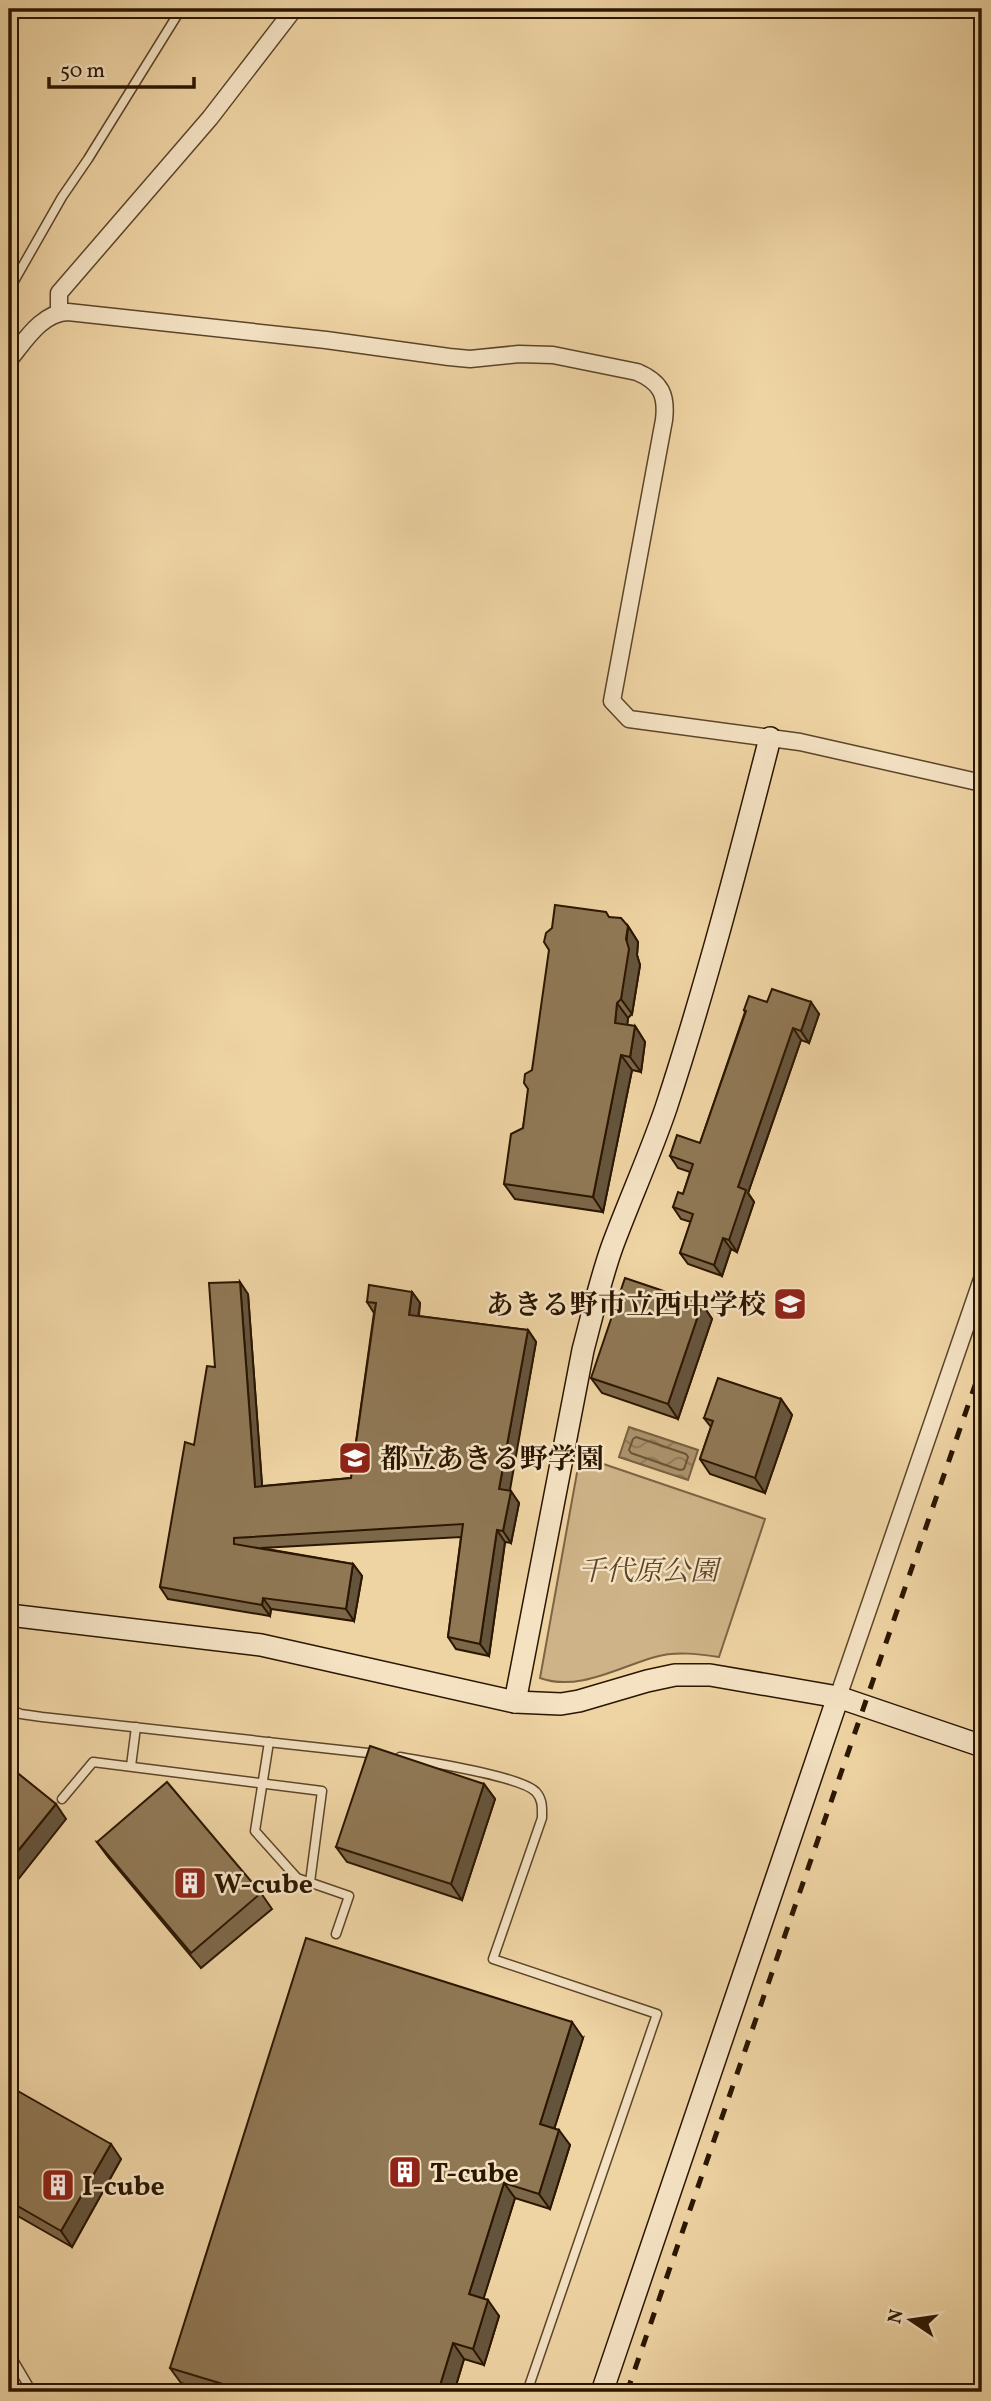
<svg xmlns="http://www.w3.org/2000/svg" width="991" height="2401" font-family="Vollkorn,'Noto Serif JP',serif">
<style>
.park{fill:#cdb387;stroke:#7c6444;stroke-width:2}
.water{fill:url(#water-waves);stroke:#786141;stroke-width:2}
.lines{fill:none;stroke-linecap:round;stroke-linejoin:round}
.shore{stroke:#6c5436;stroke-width:2}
.lane-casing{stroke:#5c4529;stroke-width:11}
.street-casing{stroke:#5c4529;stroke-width:19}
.secondary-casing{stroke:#2b1600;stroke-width:24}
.lane{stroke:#f4e2c3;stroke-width:8}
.street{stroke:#f4e2c3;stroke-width:16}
.secondary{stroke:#f4e2c3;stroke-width:21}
.rail{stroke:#2b1600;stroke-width:5;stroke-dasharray:12 12;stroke-linecap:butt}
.wall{fill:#7c6749;stroke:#2b1600;stroke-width:2}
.shaded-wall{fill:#65543c;stroke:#2b1600;stroke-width:2}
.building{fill:#907855;stroke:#2b1600;stroke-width:2}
.labels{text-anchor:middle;stroke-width:5;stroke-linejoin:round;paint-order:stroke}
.poi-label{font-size:28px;font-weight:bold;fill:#2b1600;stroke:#f4e2c3;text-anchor:start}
.park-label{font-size:28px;font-style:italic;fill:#5c4528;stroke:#f4e2c3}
</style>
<defs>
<pattern id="water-waves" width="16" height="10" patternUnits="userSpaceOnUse" patternTransform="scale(1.75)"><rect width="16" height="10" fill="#ac936c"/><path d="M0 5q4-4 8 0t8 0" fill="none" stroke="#8c7756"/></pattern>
</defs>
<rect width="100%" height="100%" fill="#eed3a3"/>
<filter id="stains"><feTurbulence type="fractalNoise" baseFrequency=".00286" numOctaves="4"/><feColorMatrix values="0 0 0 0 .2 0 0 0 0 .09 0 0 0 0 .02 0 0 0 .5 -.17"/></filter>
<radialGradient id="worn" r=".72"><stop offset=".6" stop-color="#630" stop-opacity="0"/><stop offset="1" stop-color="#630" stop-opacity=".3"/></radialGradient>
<g class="park">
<polygon points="895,9 939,9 936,18"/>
<path d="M 580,1456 L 765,1519 L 719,1657 C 698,1654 676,1651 655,1657 C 619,1667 578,1692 540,1678 Z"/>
</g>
<polygon class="water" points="629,1427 698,1450 688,1480 619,1457"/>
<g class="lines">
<polygon class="shore" points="636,1437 686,1454 688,1457 684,1469 680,1470 631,1453 629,1450 633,1439"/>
<defs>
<g id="lane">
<polyline points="9,290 62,197 88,159 181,9"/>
<polyline points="9,1709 21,1714 42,1717 377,1754"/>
<polyline points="269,1742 255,1831 297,1878 349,1896 336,1934"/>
<path d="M 400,1757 C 426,1762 521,1776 536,1792 C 543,1800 542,1808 542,1818 L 493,1959 L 657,2014 L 527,2392"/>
<polyline points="131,1766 136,1727"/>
<polyline points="62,1799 93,1762 322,1791 310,1882"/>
<polyline points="9,2353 32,2392"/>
</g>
<g id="street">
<polyline points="59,313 59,293 210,118 294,9"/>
<path d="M 9,360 C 25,341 41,313 68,312 L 326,340 L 449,357 L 470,359 L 519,354 L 553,355 L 637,372 C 661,382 667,395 664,420 L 612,701 L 629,719 L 800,742 L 982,783"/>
<polyline points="838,1697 982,1279"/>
</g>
<g id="secondary">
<polyline points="9,1615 261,1645 515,1702 561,1704 579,1701 647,1681 675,1675 710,1675 838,1697 982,1746"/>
<path d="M 515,1702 L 583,1350 C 592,1316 600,1281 612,1247 C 629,1201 650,1155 666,1108 C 706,986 738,863 770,738"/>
<polyline points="602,2392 838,1697"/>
</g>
</defs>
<use href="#lane" class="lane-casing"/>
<use href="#street" class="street-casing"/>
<use href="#secondary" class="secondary-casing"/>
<use href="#lane" class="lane"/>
<use href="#street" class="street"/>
<use href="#secondary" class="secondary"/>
<polyline class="rail" points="627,2392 982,1365"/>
</g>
<g class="wall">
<polygon points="609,917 628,926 638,942 637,955 640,965 632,1014 628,1018 627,1025 635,1026 645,1042 641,1072 632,1070 603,1212 515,1199 504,1184 523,1128 532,1070"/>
<polygon points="767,1002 819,1014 809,1043 801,1040 748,1193 754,1202 737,1252 731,1249 722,1276 688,1264 680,1253 691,1222 681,1219 673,1207 683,1194 690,1172 678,1168 670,1156 700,1143 745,1012 744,1010"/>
<polygon points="412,1292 420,1303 419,1316 528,1330 536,1342 509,1491 519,1503 511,1543 505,1542 489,1656 456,1649 448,1637 461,1537 261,1548 353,1564 362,1576 354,1621 271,1609 270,1616 168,1599 160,1587 215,1367 248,1294 262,1486 351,1478 374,1313 367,1302"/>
<polygon points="702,1304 712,1319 678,1419 602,1393 591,1378"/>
<polygon points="781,1399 792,1415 765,1493 710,1474 700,1459 711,1427 704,1418"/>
<polygon points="484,1784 495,1799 462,1900 347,1862 336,1847"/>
<polygon points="97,1842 261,1893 272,1909 201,1968 108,1857"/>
<polygon points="583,2038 554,2129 570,2145 550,2209 515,2198 483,2299 499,2316 484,2365 464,2359 454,2392 211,2392 181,2383 170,2368"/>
<polygon points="9,2086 121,2159 72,2247 9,2211"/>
</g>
<g class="shaded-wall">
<polygon points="9,188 15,197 9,225"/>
<polygon points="628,926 638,942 637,955 640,965 632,1014 621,999"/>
<polygon points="811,1002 819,1014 809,1043 801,1031"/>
<polygon points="617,1003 628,1018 626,1038 615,1023"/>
<polygon points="635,1026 645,1042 641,1072 630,1057"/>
<polygon points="793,1028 801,1040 748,1193 754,1202 737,1252 729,1240 738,1187"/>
<polygon points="621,1055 632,1070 603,1212 593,1197"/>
<polygon points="723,1238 731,1249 722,1276 714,1265"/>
<polygon points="240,1282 248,1294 263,1498 255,1487"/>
<polygon points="412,1292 420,1303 417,1326 409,1315"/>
<polygon points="702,1304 712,1319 678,1419 668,1404"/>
<polygon points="528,1330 536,1342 508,1501 499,1489"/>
<polygon points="781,1399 792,1415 765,1493 755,1478"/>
<polygon points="511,1491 519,1503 511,1543 503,1531"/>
<polygon points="497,1530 505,1542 489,1656 480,1644"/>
<polygon points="353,1564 362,1576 354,1621 346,1609"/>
<polygon points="263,1598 271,1609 270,1616 262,1605"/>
<polygon points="484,1784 495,1799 462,1900 451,1884"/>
<polygon points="56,1804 66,1819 9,1891 9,1862"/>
<polygon points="572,2022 583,2038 551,2139 540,2124"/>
<polygon points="559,2130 570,2145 550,2209 539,2194"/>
<polygon points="111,2144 121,2159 72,2247 61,2231"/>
<polygon points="504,2183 515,2198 480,2310 469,2294"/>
<polygon points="488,2300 499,2316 484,2365 473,2349"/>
<polygon points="453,2343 464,2359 454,2392 438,2392"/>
</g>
<g class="building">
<polygon points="555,905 606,912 609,917 621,918 628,926 626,939 629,949 621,999 617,1003 615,1023 635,1026 630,1057 621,1055 593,1197 504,1184 511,1134 523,1128 528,1089 524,1083 525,1074 532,1070 549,950 544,942 546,933 552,928"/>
<polygon points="772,989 811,1002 801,1031 793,1028 738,1187 746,1190 729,1240 723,1238 714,1265 680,1253 693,1214 673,1207 678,1192 683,1194 693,1164 670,1156 677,1135 700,1143 746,1011 744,1010 749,996 767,1002"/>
<polygon points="625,1278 702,1304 668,1404 591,1378"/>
<polygon points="240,1282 255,1487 351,1478 376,1303 367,1302 369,1285 412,1292 409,1315 528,1330 499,1489 511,1491 503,1531 497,1530 480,1644 448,1637 463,1524 234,1538 234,1544 353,1564 346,1609 263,1598 262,1605 160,1587 185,1442 194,1445 207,1366 215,1367 209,1283"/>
<polygon points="718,1378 781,1399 755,1478 700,1459 713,1421 704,1418"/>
<polygon points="370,1746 484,1784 451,1884 336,1847"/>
<polygon points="9,1766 56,1804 9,1862"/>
<polygon points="167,1782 261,1893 191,1953 97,1842"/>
<polygon points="306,1938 572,2022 540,2124 559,2130 539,2194 504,2183 469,2294 488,2300 473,2349 453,2343 438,2392 249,2392 170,2368"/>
<polygon points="9,2086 111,2144 61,2231 9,2201"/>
</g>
<defs>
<symbol id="school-square" viewBox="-11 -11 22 22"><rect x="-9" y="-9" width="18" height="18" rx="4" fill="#8f2418" stroke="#f4e2c3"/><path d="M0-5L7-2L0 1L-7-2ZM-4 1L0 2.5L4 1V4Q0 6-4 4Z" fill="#fff"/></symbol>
<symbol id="building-square" viewBox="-11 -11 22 22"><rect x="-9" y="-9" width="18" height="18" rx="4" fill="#8f2418" stroke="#f4e2c3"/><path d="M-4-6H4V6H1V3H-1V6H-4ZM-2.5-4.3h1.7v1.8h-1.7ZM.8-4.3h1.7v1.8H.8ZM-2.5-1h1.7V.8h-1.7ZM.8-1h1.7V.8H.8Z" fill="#fff"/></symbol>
</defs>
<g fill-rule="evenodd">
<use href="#school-square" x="771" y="1285" width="38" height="38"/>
<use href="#school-square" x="336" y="1439" width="38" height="38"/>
<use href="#building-square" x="171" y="1864" width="38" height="38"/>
<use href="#building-square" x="386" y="2153" width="38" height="38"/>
<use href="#building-square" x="39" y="2166" width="38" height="38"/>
</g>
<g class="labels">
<g class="poi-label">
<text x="766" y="1314" text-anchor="end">あきる野市立西中学校</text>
<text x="380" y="1468">都立あきる野学園</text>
<text x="214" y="1893">W-cube</text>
<text x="430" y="2182">T-cube</text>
<text x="82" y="2195">I-cube</text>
</g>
<g class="park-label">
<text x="648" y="1580">千代原公園</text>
</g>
</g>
<rect width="991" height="2401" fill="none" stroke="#eed3a3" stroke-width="35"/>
<rect x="10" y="10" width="970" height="2380" fill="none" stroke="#2b1600" stroke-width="3.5"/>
<rect x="18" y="18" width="956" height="2366" fill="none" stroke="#2b1600" stroke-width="2"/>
<g transform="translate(911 2320) rotate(283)" stroke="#f4e2c3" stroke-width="5" paint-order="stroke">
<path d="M0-5L12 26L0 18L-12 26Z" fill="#2b1600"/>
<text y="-10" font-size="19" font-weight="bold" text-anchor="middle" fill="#2b1600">N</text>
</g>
<path d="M49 77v10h145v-10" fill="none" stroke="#2b1600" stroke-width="3.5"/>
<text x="60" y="77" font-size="21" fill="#2b1600" stroke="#f4e2c3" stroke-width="5" paint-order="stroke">50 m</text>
<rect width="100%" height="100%" filter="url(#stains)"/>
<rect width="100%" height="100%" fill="url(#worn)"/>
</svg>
